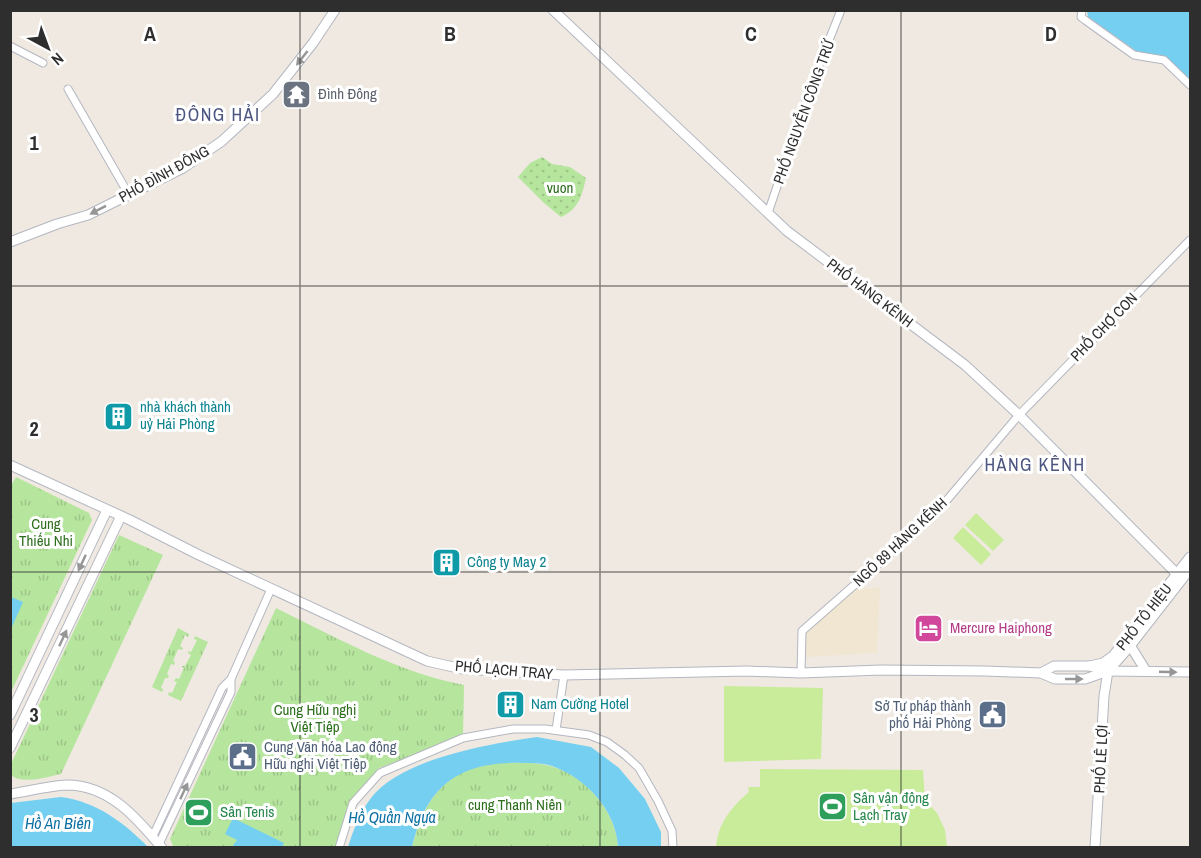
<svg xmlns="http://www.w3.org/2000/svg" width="1201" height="858" font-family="'Archivo Narrow',sans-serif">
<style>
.education{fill:#f0e6d1}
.park{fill:url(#park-tufts)}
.garden{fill:url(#garden-dots)}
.pitch{fill:#c9ec9a}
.water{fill:#75cff0}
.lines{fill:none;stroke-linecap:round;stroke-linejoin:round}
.street-casing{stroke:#b4b7c1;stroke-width:9}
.secondary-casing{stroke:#b4b7c1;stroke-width:11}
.street{stroke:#fff;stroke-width:7}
.secondary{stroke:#fff;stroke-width:9}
.oneway{fill:#969696}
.grid{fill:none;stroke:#2e2e2e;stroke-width:1.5;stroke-opacity:0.55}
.labels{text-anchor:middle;stroke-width:6;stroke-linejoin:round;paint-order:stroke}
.worship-label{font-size:15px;fill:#5b616d;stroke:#fff;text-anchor:start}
.street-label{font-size:15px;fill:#2e2e2e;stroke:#fff}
.park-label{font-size:15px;fill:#2c6e1b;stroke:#fff}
.culture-label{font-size:15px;fill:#0d838f;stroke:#fff;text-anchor:start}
.hotel-label{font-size:15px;fill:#b23c85;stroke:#fff;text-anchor:start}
.service-label{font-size:15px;fill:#4e5e75;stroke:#fff;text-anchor:end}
.leisure-label{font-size:15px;fill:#27864d;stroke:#fff;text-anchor:start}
.water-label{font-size:16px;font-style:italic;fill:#0d6fa3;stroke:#fff}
.quarter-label{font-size:18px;letter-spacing:1.5px;fill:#4d5680;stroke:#fff}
.grid-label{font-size:20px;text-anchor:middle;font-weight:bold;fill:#2e2e2e;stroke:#fff;stroke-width:6;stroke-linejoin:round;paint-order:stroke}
</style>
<defs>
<pattern id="park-tufts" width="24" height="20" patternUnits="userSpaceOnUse" patternTransform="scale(1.5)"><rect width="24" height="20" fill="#b6e59e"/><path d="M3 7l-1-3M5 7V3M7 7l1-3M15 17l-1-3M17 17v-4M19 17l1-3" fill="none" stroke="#9dc588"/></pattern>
<pattern id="garden-dots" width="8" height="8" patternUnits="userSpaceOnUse" patternTransform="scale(1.5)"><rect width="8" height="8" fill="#b6e59e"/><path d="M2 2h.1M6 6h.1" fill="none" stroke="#9dc588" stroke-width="1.8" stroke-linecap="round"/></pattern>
</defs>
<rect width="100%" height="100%" fill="#efe9e1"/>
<polygon class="education" points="853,588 880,588 877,653 805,657 804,631"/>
<g class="park">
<polygon points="16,477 89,513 92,520 11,692 10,487"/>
<path d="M 119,535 L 163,555 L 61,774 C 46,777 23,785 11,775 L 11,764 Z"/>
<path d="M 276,608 C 337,638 397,672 464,685 L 463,738 L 379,768 L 352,803 L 336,847 L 174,848 L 170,839 Z"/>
<polygon points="178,628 189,634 188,637 185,635 180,646 183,648 182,650 178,649 173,661 175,662 174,665 171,664 167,674 169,676 168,678 165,678 161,688 163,689 162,692 152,687"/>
<polygon points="195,636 208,642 181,701 168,695 169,692 172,693 177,682 174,681 176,678 179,679 184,668 181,666 185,666 191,655 188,653 188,651 191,652 197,640 194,639"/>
<path d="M 493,763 C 512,763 532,761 550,766 C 585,775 616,811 618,847 L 412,848 C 420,813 433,787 466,770 C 474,766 485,765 493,763 Z"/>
</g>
<path class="garden" d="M 542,157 L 552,164 L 570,167 L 586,178 C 582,196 578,210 561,217 L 544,203 L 518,177 L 530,163 Z"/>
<g class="pitch">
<polygon points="976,513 1004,540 993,551 965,525"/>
<polygon points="963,527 991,554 981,565 953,538"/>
<polygon points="724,686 823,688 821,759 724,762"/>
<path d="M 760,769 L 923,770 L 925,800 L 937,813 L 945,830 L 947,847 L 716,847 C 718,824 731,807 749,792 L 748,787 L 760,787 Z"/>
<polygon points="190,802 214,813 209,823 185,811"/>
</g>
<g class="water">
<polygon points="1087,11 1190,11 1190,81 1169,59 1136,51 1088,17"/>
<polygon points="11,597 23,602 11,629"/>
<path d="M 537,737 L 591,747 L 619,768 L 645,799 L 661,832 L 661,847 L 618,847 C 616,810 586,778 552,766 C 543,763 533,763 524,763 C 493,762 462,766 439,790 C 424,806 417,826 412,847 L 348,847 C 353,831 360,812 371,798 C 402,758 489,744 537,737 Z"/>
<path d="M 61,797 C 97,802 123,822 148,847 L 11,847 L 11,803 Z"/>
<polygon points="233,818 284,843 282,847 232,847 237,840 225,834"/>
</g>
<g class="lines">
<defs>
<g id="street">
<polyline points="1082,10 1081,17 1085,20 1134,55 1164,60 1190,85"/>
<polyline points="10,46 43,63"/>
<polyline points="68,89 129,195"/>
<polyline points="768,213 812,83 841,10"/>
<polyline points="801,673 802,631 909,537 941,507 1019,415 1190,240"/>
<polyline points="556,730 564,675"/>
<polyline points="153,836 222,688 231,679 271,589"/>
<polyline points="159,844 231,692 231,679"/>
<polyline points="339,848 353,803 380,773 463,738 513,729 545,729 589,735 607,742 625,755 639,768 658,801 672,831 673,848"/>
</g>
<g id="secondary">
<polyline points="553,10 787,231 965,365 1019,415 1182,579"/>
<polyline points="10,242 57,224 88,215 183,168 222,141 273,94 313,43 335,10"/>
<polyline points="10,465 130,520 199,555 427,661 462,669 564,675 747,671 801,673 881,670 985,671 1041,673 1055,679 1085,679 1108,671 1130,646 1190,569"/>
<polyline points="1128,642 1146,671"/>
<polyline points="1090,666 1103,663 1113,656 1190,557"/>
<polyline points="1041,673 1054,666 1089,666 1108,671 1190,672"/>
<polyline points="10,715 107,510"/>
<polyline points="10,748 121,516"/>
<path d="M 10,794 C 29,791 48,786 67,785 C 109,785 137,818 162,848"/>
<polyline points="1095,848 1104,696 1108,671"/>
</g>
</defs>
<use href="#street" class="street-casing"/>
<use href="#secondary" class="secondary-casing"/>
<use href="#street" class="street"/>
<use href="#secondary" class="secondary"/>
</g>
<defs><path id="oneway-solid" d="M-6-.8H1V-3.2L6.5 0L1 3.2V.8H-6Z" transform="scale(1.5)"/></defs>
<g class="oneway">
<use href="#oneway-solid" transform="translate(302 58) rotate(128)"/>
<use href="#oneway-solid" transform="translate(98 210) rotate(153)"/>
<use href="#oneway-solid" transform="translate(82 563) rotate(115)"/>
<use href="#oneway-solid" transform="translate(63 638) rotate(-65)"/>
<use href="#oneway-solid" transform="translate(1168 672) rotate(2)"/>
<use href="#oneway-solid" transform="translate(1074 679)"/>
<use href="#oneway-solid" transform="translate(184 791) rotate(-65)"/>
</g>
<path class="grid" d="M 300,10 L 300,848M 600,10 L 600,848M 901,10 L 901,848M 10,286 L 1190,286M 10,572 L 1190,572"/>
<defs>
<symbol id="temple-square" viewBox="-11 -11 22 22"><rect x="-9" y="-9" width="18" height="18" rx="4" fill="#6b7280" stroke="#fff"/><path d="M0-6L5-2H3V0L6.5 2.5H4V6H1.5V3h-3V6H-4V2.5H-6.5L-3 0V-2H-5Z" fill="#fff"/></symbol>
<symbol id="building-square" viewBox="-11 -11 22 22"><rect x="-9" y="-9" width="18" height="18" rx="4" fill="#0f9aa8" stroke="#fff"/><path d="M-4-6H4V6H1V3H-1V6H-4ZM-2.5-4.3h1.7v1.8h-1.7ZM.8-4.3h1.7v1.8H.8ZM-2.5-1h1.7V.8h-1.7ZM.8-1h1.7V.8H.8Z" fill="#fff"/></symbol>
<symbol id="hotel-square" viewBox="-11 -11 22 22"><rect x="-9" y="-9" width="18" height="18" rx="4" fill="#d1479c" stroke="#fff"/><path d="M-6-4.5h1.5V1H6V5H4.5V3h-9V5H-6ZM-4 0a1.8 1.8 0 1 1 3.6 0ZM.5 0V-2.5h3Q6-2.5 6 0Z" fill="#fff"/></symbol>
<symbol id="civic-square" viewBox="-11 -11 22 22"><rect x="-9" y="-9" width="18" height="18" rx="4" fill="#5c6f8a" stroke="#fff"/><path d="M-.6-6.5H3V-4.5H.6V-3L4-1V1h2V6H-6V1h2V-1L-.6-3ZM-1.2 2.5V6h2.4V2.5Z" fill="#fff"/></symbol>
<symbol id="stadium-square" viewBox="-11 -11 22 22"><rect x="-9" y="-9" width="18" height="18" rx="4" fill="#2e9e5b" stroke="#fff"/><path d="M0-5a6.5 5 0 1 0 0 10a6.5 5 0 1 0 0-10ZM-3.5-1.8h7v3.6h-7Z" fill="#fff"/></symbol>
</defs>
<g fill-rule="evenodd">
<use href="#temple-square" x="280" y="78" width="33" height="33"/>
<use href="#building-square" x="102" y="400" width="33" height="33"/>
<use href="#building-square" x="430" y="546" width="33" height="33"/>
<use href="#hotel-square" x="912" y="612" width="33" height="33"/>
<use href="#building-square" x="494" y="688" width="33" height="33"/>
<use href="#civic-square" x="976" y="698" width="33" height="33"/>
<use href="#civic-square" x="226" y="740" width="33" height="33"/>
<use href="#stadium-square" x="816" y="790" width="33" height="33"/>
<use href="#stadium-square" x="182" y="796" width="33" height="33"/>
</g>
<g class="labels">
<g class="worship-label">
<text x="318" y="99">Đình Đông</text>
</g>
<g class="street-label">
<text transform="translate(804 112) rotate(-70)" y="5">PHỐ NGUYỄN CÔNG TRỨ</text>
<text transform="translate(164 174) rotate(-29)" y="5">PHỐ ĐÌNH ĐÔNG</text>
<text transform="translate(870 293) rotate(37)" y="5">PHỐ HÀNG KÊNH</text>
<text transform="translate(1104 327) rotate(-46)" y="5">PHỐ CHỢ CON</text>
<text transform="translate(900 542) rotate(-43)" y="5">NGÕ 89 HÀNG KÊNH</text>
<text transform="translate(1144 617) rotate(-52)" y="5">PHỐ TÔ HIỆU</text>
<text transform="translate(504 670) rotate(5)" y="5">PHỐ LẠCH TRAY</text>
<text transform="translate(1101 759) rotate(-87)" y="5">PHỐ LÊ LỢI</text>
</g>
<g class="park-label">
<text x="560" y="193">vuon</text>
<text x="46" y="529">Cung<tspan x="46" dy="17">Thiếu Nhi</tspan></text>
<text x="315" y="715">Cung Hữu nghị<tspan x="315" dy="17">Việt Tiệp</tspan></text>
<text x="515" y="810">cung Thanh Niên</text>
</g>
<g class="culture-label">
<text x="140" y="412">nhà khách thành<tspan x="140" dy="17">uỷ Hải Phòng</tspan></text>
<text x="467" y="567">Công ty May 2</text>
<text x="531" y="709">Nam Cường Hotel</text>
</g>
<g class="hotel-label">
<text x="950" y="633">Mercure Haiphong</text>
</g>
<g class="service-label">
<text x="971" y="711">Sở Tư pháp thành<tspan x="971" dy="17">phố Hải Phòng</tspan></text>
<text x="264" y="752" text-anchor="start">Cung Văn hóa Lao động<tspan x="264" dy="17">Hữu nghị Việt Tiệp</tspan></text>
</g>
<g class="leisure-label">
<text x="853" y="803">Sân vận động<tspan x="853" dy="17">Lạch Tray</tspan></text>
<text x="220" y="817">Sân Tenis</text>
</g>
<g class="water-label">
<text x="392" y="823">Hồ Quần Ngựa</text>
<text x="58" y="829">Hồ An Biên</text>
</g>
<g class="quarter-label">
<text x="218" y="121">ĐÔNG HẢI</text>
<text x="1035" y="471">HÀNG KÊNH</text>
</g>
</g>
<g class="grid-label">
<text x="150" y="41">A</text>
<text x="450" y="41">B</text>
<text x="751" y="41">C</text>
<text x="1051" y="41">D</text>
<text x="34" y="150">1</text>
<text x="34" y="436">2</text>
<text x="34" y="722">3</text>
</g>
<rect width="1201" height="858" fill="none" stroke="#2e2e2e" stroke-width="24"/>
<g transform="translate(48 48) rotate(139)" stroke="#ffffff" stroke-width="4.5" paint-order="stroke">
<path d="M0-4.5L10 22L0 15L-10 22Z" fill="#2e2e2e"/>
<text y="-9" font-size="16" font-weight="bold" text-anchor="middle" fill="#2e2e2e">N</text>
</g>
</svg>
